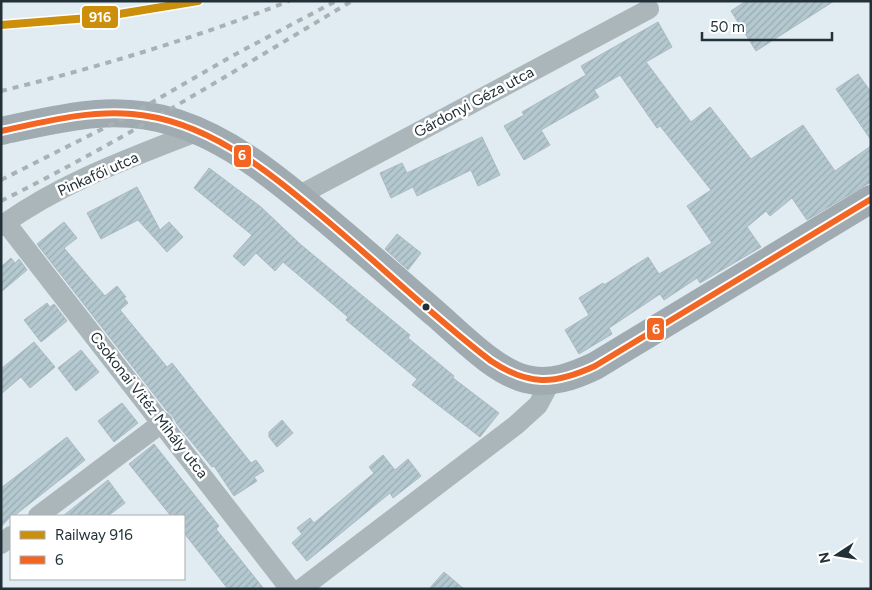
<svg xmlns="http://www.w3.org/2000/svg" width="872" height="590" font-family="Figtree,sans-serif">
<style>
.building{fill:url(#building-hatch);stroke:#adb9bf}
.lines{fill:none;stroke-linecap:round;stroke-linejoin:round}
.street{stroke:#abb6bb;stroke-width:20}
.secondary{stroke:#9fabb1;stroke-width:28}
.rail{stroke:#a8b1b6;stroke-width:4;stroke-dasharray:6 6;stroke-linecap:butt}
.bus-1-casing{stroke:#fff;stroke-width:10}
.bus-1{stroke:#f26522;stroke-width:6}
.rail-1-casing{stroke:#fff;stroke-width:11}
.rail-1{stroke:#cc8f0b;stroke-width:8}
.bus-dot{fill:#223138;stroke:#fff;stroke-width:2}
.labels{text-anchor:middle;stroke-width:5;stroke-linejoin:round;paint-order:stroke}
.street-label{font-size:15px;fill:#223138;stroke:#fff}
.line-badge{stroke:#fff;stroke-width:2}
.badge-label{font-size:14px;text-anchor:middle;font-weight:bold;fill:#fff}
</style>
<defs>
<pattern id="building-hatch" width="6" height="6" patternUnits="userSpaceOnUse" patternTransform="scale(1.25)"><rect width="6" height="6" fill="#b4c8d0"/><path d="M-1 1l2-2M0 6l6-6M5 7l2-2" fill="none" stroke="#9aacb3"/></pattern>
</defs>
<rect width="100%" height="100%" fill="#e0ecf2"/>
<g class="building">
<polygon points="746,1 834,1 756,51 731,11"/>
<polygon points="658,22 672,47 646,62 691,122 710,107 751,159 803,125 835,171 871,146 871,182 807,220 792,198 770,216 766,211 747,227 761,247 700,283 697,278 664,300 660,294 609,328 612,334 579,354 565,330 589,315 579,298 603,283 604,285 648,257 659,274 712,243 687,206 711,190 660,126 657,128 620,75 594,90 599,97 541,130 550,145 524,160 504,126 524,115 522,112 586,75 581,66"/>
<polygon points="858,74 871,92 871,140 836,89"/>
<polygon points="482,137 500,175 478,186 471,170 417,196 413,187 391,198 380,173 402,163 407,173"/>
<polygon points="209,168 261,207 300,244 410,335 408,338 454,376 453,378 499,413 480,437 412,385 417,379 346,320 348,317 283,262 275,271 256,253 244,266 233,256 252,235 194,188"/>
<polygon points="137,187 160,230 169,222 183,237 167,252 138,220 101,239 87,213"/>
<polygon points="64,222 77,238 64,248 105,296 117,286 126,297 124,298 128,303 120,310 167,367 172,363 251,463 256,460 264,471 254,477 257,481 234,496 214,466 212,467 177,424 172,415 167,411 37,244"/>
<polygon points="397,234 421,253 408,270 385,249"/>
<polygon points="11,258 15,263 19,259 27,270 1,292 1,267"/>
<polygon points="47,303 50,307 54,304 67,321 41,342 24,320"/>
<polygon points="34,342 55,367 30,388 21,377 1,394 1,369"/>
<polygon points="81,350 99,372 76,391 58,368"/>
<polygon points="122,403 138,423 114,442 98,421"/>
<polygon points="282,420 293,433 277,447 269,437 269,432"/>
<polygon points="67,437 85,460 14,516 11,516 1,527 1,488"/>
<polygon points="154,444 219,526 216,529 264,589 228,589 184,533 184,516 171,516 129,464"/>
<polygon points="383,455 395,470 408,459 421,476 393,498 390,493 307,561 292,543 302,534 297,528 310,518 314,523 374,473 369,467"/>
<polygon points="108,480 125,503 108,516 63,516"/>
<polygon points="444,572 464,589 429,589"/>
</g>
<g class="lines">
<g class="street">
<polyline points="298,196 649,9"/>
<polyline points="6,223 290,589"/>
<path d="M 1,226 C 62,182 130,158 199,131"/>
<polyline points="38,516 163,422"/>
<polyline points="1,544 11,536"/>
<polyline points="301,589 516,425 538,405 551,381"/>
</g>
<path class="secondary" d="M 1,131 C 62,118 115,103 177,123 C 235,142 282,183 328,221 C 365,252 401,284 437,315 C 461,336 496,372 526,379 C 550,385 574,376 595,366 L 871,199"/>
<g class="rail">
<path d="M 1,91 C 99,67 196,38 289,1"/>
<polyline points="1,180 132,114 232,56 336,1"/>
<path d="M 1,201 C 122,141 236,70 352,1"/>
</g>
<defs>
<path id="bus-1" d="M 1,131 C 44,122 88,110 132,114 C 205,120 264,168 319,214 C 377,262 431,315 491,361 C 529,386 554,385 595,366 L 871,199"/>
</defs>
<use href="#bus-1" class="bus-1-casing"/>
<use href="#bus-1" class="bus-1"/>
<defs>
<polyline id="rail-1" points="1,25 101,17 198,1"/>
</defs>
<use href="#rail-1" class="rail-1-casing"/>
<use href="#rail-1" class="rail-1"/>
</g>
<circle class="bus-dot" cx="426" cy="307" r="4.5"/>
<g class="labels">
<g class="street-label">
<text transform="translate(474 102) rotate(-28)" y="5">Gárdonyi Géza utca</text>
<text transform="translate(98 174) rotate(-24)" y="5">Pinkafői utca</text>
<text transform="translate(149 405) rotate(52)" y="5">Csokonai Vitéz Mihály utca</text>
</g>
</g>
<g class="line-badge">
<rect x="81" y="5" width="38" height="24" rx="5" fill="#cc8f0b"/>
<rect x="233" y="144" width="19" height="24" rx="5" fill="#f26522"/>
<rect x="646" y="317" width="19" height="24" rx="5" fill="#f26522"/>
</g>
<g class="badge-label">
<text x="100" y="22">916</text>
<text x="242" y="160">6</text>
<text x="656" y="334">6</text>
</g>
<rect width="872" height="590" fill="none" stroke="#223138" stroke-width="5"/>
<rect x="10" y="515" width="175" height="65" fill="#ffffff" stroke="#a7adaf"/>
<rect x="20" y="531" width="25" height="8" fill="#cc8f0b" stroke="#a7adaf"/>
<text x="55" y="540" font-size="15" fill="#223138">Railway 916</text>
<rect x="20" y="556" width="25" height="8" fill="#f26522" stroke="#a7adaf"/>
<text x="55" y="565" font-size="15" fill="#223138">6</text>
<g transform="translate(837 555) rotate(258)" stroke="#ffffff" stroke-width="4" paint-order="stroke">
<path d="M0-4L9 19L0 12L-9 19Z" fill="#223138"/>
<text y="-8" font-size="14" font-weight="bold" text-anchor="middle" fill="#223138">N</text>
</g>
<path d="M702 32v8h130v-8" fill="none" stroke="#223138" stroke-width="2.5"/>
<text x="710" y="32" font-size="15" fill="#223138" stroke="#ffffff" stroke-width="4" paint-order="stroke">50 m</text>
</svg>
